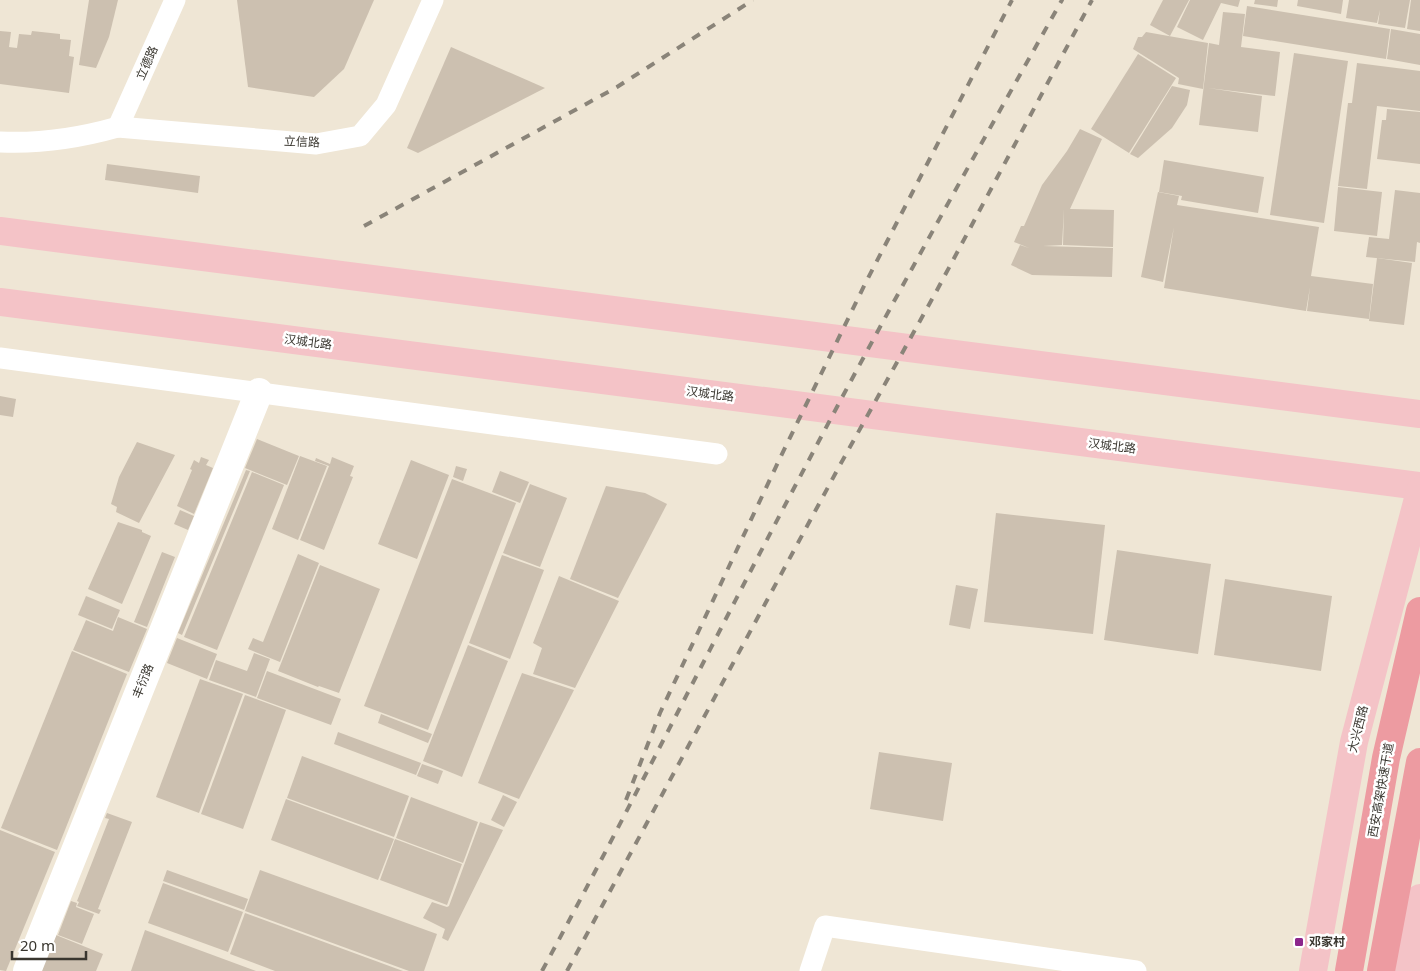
<svg xmlns="http://www.w3.org/2000/svg" width="1420" height="971" font-family="'Noto Sans','Noto Sans SC',sans-serif">
<style>
.building{fill:#ccc0b0}
.lines{fill:none;stroke-linecap:round;stroke-linejoin:round}
.street{stroke:#fff;stroke-width:21}
.secondary{stroke:#fff;stroke-width:28}
.primary{stroke:#f4c3c7;stroke-width:28}
.highway{stroke:#ed9ba1;stroke-width:28}
.rail{stroke:#8a8479;stroke-width:4;stroke-dasharray:9 9;stroke-linecap:butt}
.poi-dot{fill:#8c268c;stroke:#fff;stroke-width:2}
.labels{text-anchor:middle;stroke-width:5;stroke-linejoin:round;paint-order:stroke}
.street-label{font-size:12px;fill:#39362f;stroke:#fff}
.poi-label{font-size:12px;font-weight:bold;fill:#39362f;stroke:#fff;text-anchor:start}
</style>
<rect width="100%" height="100%" fill="#efe6d5"/>
<g class="building">
<polygon points="89,0 118,0 109,37 96,68 79,65"/>
<polygon points="237,0 374,0 344,69 314,97 248,87"/>
<polygon points="1163,0 1189,0 1170,36 1150,25"/>
<polygon points="1190,0 1240,0 1238,7 1221,3 1203,40 1177,27"/>
<polygon points="1255,0 1278,0 1277,7 1254,4"/>
<polygon points="1298,0 1343,0 1341,14 1297,6"/>
<polygon points="1349,0 1410,0 1405,28 1378,24 1380,10 1377,23 1346,18"/>
<polygon points="1411,0 1420,0 1420,31 1407,29"/>
<polygon points="1247,6 1390,29 1386,59 1243,36"/>
<polygon points="1223,12 1245,14 1241,47 1280,52 1275,96 1208,88 1262,96 1258,132 1199,125 1209,43 1219,45"/>
<polygon points="1391,29 1420,34 1420,65 1387,59"/>
<polygon points="0,31 11,32 9,47 17,48 19,34 31,35 32,31 60,34 60,39 71,40 69,56 74,57 69,93 0,84"/>
<polygon points="1146,32 1208,43 1203,89 1178,84 1179,78 1133,49 1138,37 1142,37"/>
<polygon points="451,47 545,88 418,153 407,148"/>
<polygon points="1294,53 1348,61 1324,223 1270,215"/>
<polygon points="1138,54 1176,78 1129,153 1091,129"/>
<polygon points="1357,63 1420,71 1420,111 1377,106 1367,189 1338,186 1348,103 1352,103"/>
<polygon points="1172,86 1190,90 1187,105 1172,128 1138,158 1130,154"/>
<polygon points="1387,109 1420,112 1420,164 1377,159 1382,120 1386,120"/>
<polygon points="1080,129 1102,139 1070,209 1114,210 1113,247 1063,245 1064,209 1062,245 1043,246 1113,248 1112,277 1032,275 1011,265 1020,245 1029,248 1014,242 1021,226 1024,226 1042,185 1067,151"/>
<polygon points="1164,160 1264,177 1258,213 1181,200 1182,196 1159,192"/>
<polygon points="107,164 200,176 198,193 105,180"/>
<polygon points="1338,187 1382,192 1377,236 1334,231"/>
<polygon points="1395,190 1420,193 1420,243 1417,242 1415,262 1366,257 1369,237 1389,239"/>
<polygon points="1158,192 1179,196 1177,205 1319,227 1311,276 1373,284 1369,319 1307,311 1310,287 1306,311 1164,288 1174,227 1163,282 1141,277"/>
<polygon points="1377,258 1412,263 1404,325 1369,321"/>
<polygon points="0,396 16,399 13,417 0,415"/>
<polygon points="257,439 299,456 287,485 245,468"/>
<polygon points="137,442 175,455 139,523 116,512 117,507 111,504 119,477"/>
<polygon points="300,456 327,466 298,540 272,529"/>
<polygon points="201,457 209,460 206,465 213,468 194,514 177,506 192,470 190,469 194,460 199,463"/>
<polygon points="332,457 354,466 350,476 353,477 324,550 300,540 329,466 315,461 316,458 330,464"/>
<polygon points="411,460 449,475 417,559 378,544"/>
<polygon points="456,466 467,469 463,481 453,477"/>
<polygon points="246,470 250,471 182,635 178,633"/>
<polygon points="500,471 529,482 520,503 492,492"/>
<polygon points="252,472 284,485 217,650 184,637"/>
<polygon points="452,479 516,503 428,730 364,706"/>
<polygon points="530,484 567,498 540,567 503,553"/>
<polygon points="606,486 645,493 667,504 618,598 570,579"/>
<polygon points="180,510 194,516 188,530 174,524"/>
<polygon points="996,513 1105,525 1093,634 984,622"/>
<polygon points="118,522 142,530 142,532 151,536 122,604 88,589"/>
<polygon points="1117,550 1211,564 1198,654 1104,640"/>
<polygon points="162,552 175,557 147,627 134,622"/>
<polygon points="298,554 319,563 280,662 248,649 253,638 263,642"/>
<polygon points="502,555 544,570 510,659 469,643"/>
<polygon points="320,565 380,589 339,693 319,686 318,687 278,671"/>
<polygon points="559,576 619,601 575,688 533,674 542,648 533,643"/>
<polygon points="1225,579 1332,596 1321,671 1214,655"/>
<polygon points="956,585 978,589 970,629 949,625"/>
<polygon points="86,596 120,610 112,629 78,615"/>
<polygon points="118,617 147,629 129,672 73,650 86,620 113,631"/>
<polygon points="177,638 217,654 207,679 167,663"/>
<polygon points="468,645 508,661 462,777 423,761"/>
<polygon points="72,651 127,674 57,850 1,828"/>
<polygon points="254,653 270,659 256,697 209,680 216,660 247,671"/>
<polygon points="267,671 341,699 331,725 257,698"/>
<polygon points="522,673 574,690 519,799 478,783"/>
<polygon points="200,679 243,694 199,813 156,797"/>
<polygon points="245,695 286,710 243,829 201,814"/>
<polygon points="381,714 432,734 428,743 378,723"/>
<polygon points="338,732 421,763 416,775 334,744"/>
<polygon points="879,752 952,763 943,821 870,809"/>
<polygon points="302,756 409,796 394,837 287,798"/>
<polygon points="422,764 443,771 438,784 417,776"/>
<polygon points="503,795 517,802 504,827 491,820"/>
<polygon points="411,797 478,822 463,863 396,838"/>
<polygon points="286,799 394,839 378,880 271,840"/>
<polygon points="107,813 132,822 98,909 101,910 99,914 77,906 79,902 77,901 109,819 105,818"/>
<polygon points="480,822 503,830 448,941 442,938 445,929 423,918 432,902 447,907 449,906"/>
<polygon points="0,830 55,852 6,971 0,970"/>
<polygon points="395,839 462,864 447,905 380,880"/>
<polygon points="167,870 248,899 244,910 163,881"/>
<polygon points="260,870 437,934 424,971 409,971 245,911"/>
<polygon points="163,883 243,912 228,952 148,923"/>
<polygon points="71,901 77,903 76,907 94,914 82,944 58,935"/>
<polygon points="245,913 403,971 275,971 230,954"/>
<polygon points="145,930 256,971 131,971"/>
<polygon points="56,935 103,954 96,971 41,971"/>
</g>
<g class="lines">
<g class="street">
<polyline points="118,127 175,0"/>
<path d="M 0,142 C 41,144 79,138 118,127 L 316,144 L 360,136 L 386,105 L 433,0"/>
<polyline points="0,358 717,454"/>
<polyline points="810,971 825,926 1136,971"/>
</g>
<polyline class="secondary" points="27,971 259,392"/>
<g class="primary">
<polyline points="0,231 1420,414"/>
<polyline points="0,302 1420,486"/>
<polyline points="1313,971 1354,742 1420,491"/>
<polyline points="1409,971 1420,898"/>
</g>
<g class="highway">
<polyline points="1349,971 1386,758 1420,611"/>
<polyline points="1381,971 1420,762"/>
</g>
<g class="rail">
<polyline points="364,226 617,87 753,0"/>
<polyline points="626,800 660,713 781,456 865,284 1012,0"/>
<path d="M 542,971 C 634,801 720,627 811,456 C 892,302 977,151 1062,0"/>
<polyline points="567,971 840,465 936,292 1092,0"/>
</g>
</g>
<rect class="poi-dot" x="1294" y="937" width="10" height="10" rx="2.5"/>
<g class="labels">
<g class="street-label">
<text transform="translate(147 63) rotate(-66)" y="4">立德路</text>
<text transform="translate(302 142) rotate(2)" y="4">立信路</text>
<text transform="translate(308 342) rotate(7)" y="4">汉城北路</text>
<text transform="translate(710 394) rotate(7)" y="4">汉城北路</text>
<text transform="translate(1112 446) rotate(7)" y="4">汉城北路</text>
<text transform="translate(143 681) rotate(-68)" y="4">丰衍路</text>
<text transform="translate(1358 729) rotate(-76)" y="4">大兴西路</text>
<text transform="translate(1381 790) rotate(-80)" y="4">西安高架快速干道</text>
</g>
<g class="poi-label">
<text x="1309" y="946">邓家村</text>
</g>
</g>
<path d="M12 951v8h74v-8" fill="none" stroke="#39362f" stroke-width="2.5"/>
<text x="20" y="951" font-size="15" fill="#39362f" stroke="#ffffff" stroke-width="4" paint-order="stroke">20 m</text>
</svg>
